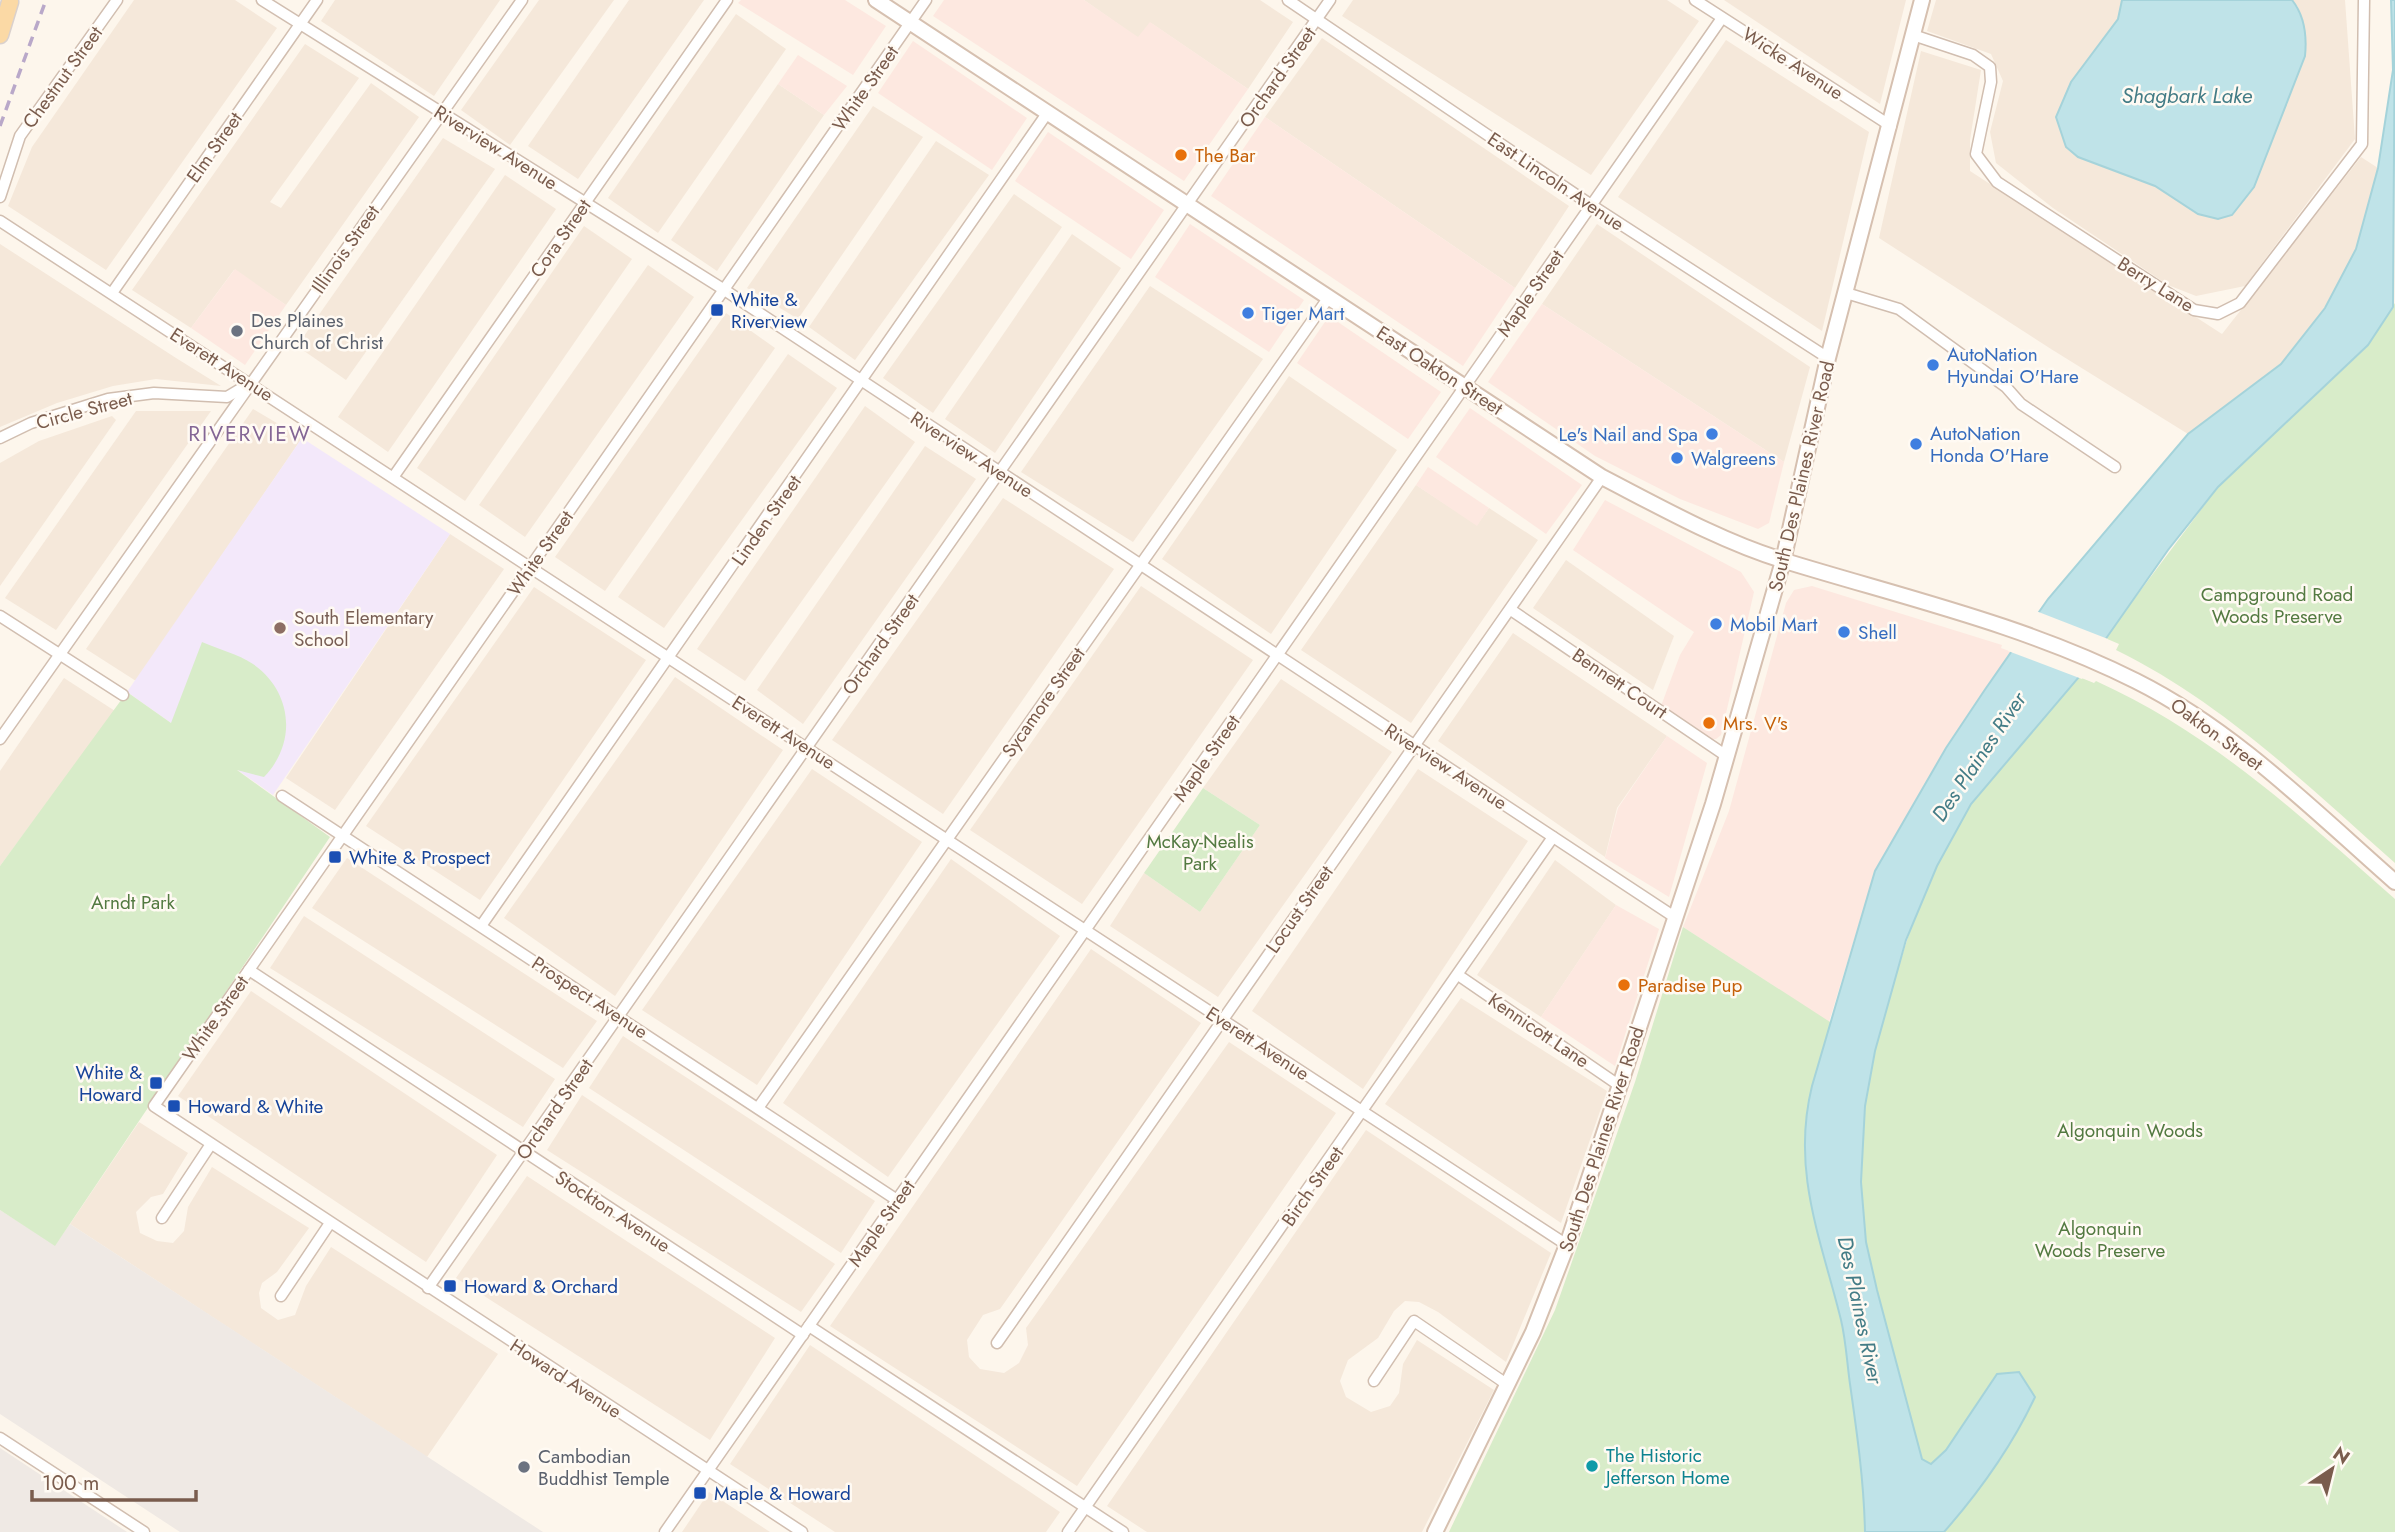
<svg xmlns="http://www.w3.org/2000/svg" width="2395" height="1532" font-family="Jost,sans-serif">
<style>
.residential{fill:#f5e8da}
.commercial{fill:#fde8e0}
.industrial{fill:#efe9e4}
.education{fill:#f3e8fa}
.green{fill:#d8ecc9}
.water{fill:#bfe3e8;stroke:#a5d3da;stroke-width:2}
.pier{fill:#fdf6ec}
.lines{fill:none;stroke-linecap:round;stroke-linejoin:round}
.minor-casing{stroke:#d1beb0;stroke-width:13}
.secondary-casing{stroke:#d6c0b0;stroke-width:18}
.primary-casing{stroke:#dad1cd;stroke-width:19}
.minor{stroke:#fff;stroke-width:10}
.secondary{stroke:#fff;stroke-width:14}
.primary{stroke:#fbd9a5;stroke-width:16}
.rail{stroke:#b9a8c9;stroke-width:3.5;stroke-dasharray:10 7;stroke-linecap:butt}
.food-dot{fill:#e8710a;stroke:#fffaf3;stroke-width:2.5}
.transit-dot{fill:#1a4fb4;stroke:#fffaf3;stroke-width:2.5}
.shop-dot{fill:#3f7fe0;stroke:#fffaf3;stroke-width:2.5}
.worship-dot{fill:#6b7280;stroke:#fffaf3;stroke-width:2.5}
.education-dot{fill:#8d6e63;stroke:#fffaf3;stroke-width:2.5}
.culture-dot{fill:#0f9aa8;stroke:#fffaf3;stroke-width:2.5}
.labels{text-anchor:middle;stroke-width:5;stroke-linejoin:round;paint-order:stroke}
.street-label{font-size:19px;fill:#7a5c4d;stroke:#fffaf3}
.food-label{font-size:19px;fill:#c56008;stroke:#fffaf3;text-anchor:start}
.transit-label{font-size:19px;fill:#164399;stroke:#fffaf3;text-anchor:start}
.shop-label{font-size:19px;fill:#366cbe;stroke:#fffaf3;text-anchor:start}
.worship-label{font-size:19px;fill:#5b616d;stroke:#fffaf3;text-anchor:start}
.park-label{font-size:19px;fill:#537a41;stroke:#fffaf3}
.education-label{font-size:19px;fill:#785e54;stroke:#fffaf3;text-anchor:start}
.culture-label{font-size:19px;fill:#0d838f;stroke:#fffaf3;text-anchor:start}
.water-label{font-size:21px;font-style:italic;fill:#437c86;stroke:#fffaf3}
.neighbourhood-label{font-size:21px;letter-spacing:2px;fill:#846695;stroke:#fffaf3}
</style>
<rect width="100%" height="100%" fill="#fdf6ec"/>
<g class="residential">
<polygon points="134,0 235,0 277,28 106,270 8,206 32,147"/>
<polygon points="335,0 500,0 434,96 321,21"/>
<polygon points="539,0 614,0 510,145 461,110"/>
<polygon points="629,0 704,0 578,179 528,146"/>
<polygon points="1084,0 1260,0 1293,22 1248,89 1151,23 1138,38"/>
<polygon points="1353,0 1667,0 1699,21 1591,175 1342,16"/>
<polygon points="1724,0 1906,0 1880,104"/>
<polygon points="1936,0 2122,0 2118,19 2100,45 2078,157 2155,186 2198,214 2254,187 2305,56 2306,43 2298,7 2292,0 2345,0 2355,139 2245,286 2196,296 2168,285 2053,208 1996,163 1990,132 2003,81 1991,54 1927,31"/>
<polygon points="736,14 786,49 658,233 608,198"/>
<polygon points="1322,38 1569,206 1515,288 1265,117"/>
<polygon points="1726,40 1869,132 1822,331 1618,197"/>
<polygon points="305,44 359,78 270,202 281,208 371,83 419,117 286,305 234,270 191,328 132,290"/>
<polygon points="1921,51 1981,70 1970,140 1970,171 2222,334 2361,157 2378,168 2356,249 2325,308 2281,364 2188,434 2051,349 1879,238"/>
<polygon points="778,84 824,115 717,271 671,240"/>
<polygon points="873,106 923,137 798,319 747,288"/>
<polygon points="443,138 495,169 346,380 297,346"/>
<polygon points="936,141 989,175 855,360 809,327"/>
<polygon points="505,175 556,209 388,452 338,417"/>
<polygon points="1014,194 1062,227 933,413 883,378"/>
<polygon points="1597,224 1810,367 1784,462 1542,304"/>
<polygon points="584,226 632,259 465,501 417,468"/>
<polygon points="1072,234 1121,268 995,453 945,419"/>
<polygon points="0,244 176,358 221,386 156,379 113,386 57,403 0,427"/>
<polygon points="648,265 694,297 525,537 479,505"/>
<polygon points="1150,286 1263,359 1133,542 1021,472"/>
<polygon points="726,313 775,348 605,591 555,557"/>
<polygon points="788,354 837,388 664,628 618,597"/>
<polygon points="1289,376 1397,450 1271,634 1162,559"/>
<polygon points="865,406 915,442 745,681 697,649"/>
<polygon points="253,409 302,438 136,681 86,649"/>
<polygon points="136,411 211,411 56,630 5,598"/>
<polygon points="112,416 116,420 0,586 0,463 39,441"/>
<polygon points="925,446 976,479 803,724 757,690"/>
<polygon points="1416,485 1477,525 1489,508 1538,540 1411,723 1301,650"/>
<polygon points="1003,498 1114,569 943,814 832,740"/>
<polygon points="450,534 504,569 335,810 286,778"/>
<polygon points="1566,560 1674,636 1653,690 1533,608"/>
<polygon points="1141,586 1253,660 1082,904 970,830"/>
<polygon points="534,587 646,660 480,900 366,826"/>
<polygon points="1513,633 1667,736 1617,808 1605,857 1438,741"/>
<polygon points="675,677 783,750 615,996 504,918"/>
<polygon points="64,678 115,711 0,866 0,771"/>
<polygon points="1281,679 1392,752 1218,997 1110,926 1144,873 1200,912 1260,825 1203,788"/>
<polygon points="812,769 922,842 757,1085 642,1010"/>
<polygon points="1418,769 1528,841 1363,1089 1252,1011"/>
<polygon points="347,858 597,1021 563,1068 312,908"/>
<polygon points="951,859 1060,936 888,1177 783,1103"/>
<polygon points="1555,860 1616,905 1541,1017 1477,975"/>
<polygon points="304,916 555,1079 523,1127 270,968"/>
<polygon points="1091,949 1201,1023 1000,1309 983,1315 967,1340 969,1357 980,1369 1004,1373 1019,1363 1028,1345 1026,1328 1229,1042 1336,1113 1077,1486 830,1326"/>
<polygon points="251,991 497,1155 426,1262 178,1096"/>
<polygon points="1461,998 1607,1091 1561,1223 1385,1104"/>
<polygon points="623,1036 875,1201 841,1253 589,1088"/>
<polygon points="582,1095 835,1264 801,1312 547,1150"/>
<polygon points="139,1122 188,1153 163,1194 151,1197 136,1212 140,1233 157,1241 173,1243 184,1231 188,1207 212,1167 309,1228 277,1272 262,1283 259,1293 261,1308 278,1320 295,1315 306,1286 331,1247 498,1354 427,1457 70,1224"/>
<polygon points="1366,1130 1551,1253 1506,1362 1438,1312 1419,1302 1405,1301 1394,1311 1378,1338 1348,1360 1340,1381 1346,1397 1371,1412 1390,1406 1399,1393 1403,1364 1417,1340 1494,1390 1422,1532 1147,1532 1107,1506"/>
<polygon points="527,1176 775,1338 710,1440 456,1278"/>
<polygon points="810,1345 1060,1512 1046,1532 835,1532 730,1464"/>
<polygon points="709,1492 770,1532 682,1532"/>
</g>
<g class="commercial">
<polygon points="741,0 845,0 886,26 853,75 738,3"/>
<polygon points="944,0 1084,0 1138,37 1150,22 1248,89 1184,181 933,16"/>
<polygon points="913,41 1027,118 992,170 878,93"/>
<polygon points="798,55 847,86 824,115 778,84"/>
<polygon points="1265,117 1515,288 1463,366 1211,196"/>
<polygon points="1048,132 1164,210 1131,259 1015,181"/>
<polygon points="1190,224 1304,300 1269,352 1155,277"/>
<polygon points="235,269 286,305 245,365 191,328"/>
<polygon points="1542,304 1784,462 1769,523 1758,529 1680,499 1595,456 1488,382"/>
<polygon points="1329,316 1441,392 1408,439 1297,363"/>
<polygon points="1470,408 1582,485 1546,534 1436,457"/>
<polygon points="1428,467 1489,508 1477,526 1416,485"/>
<polygon points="1605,500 1741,572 1754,592 1721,735 1716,739 1709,739 1661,706 1680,655 1694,632 1573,550"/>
<polygon points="1812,586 2002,645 2001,648 2012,652 1946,748 1875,871 1829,1022 1683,927 1729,811 1786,603 1794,590"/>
<polygon points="1667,736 1707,763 1669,897 1605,858 1618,808"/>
<polygon points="1616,905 1659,929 1615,1066 1541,1017"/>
</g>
<g class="industrial">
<polygon points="0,1210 55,1245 70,1224 543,1532 180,1532 0,1414"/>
<polygon points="0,1448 127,1532 0,1532"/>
</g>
<polygon class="education" points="302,438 450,534 273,795 127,692"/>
<g class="green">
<path d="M 2395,303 L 2395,863 C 2306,784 2222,702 2116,650 L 2119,644 L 2105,638 L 2218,487 L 2368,346 Z"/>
<path d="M 202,642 C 218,649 238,654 253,664 C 293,692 297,743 264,777 L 237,770 L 330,837 L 55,1246 L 0,1210 L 0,866 L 127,692 L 171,723 Z"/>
<path d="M 2079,677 L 2094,683 L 2096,681 C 2213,734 2299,815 2395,899 L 2395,1532 L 1449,1532 L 1555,1310 L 1635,1082 L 1683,927 L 1875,1051 C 1899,967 1920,876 1972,803 C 2003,759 2044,719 2079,677 Z"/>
<polygon points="1203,788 1260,825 1200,912 1144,873"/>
</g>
<g class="water">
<path d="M 2122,0 L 2292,0 C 2304,15 2307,36 2305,56 L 2254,187 L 2232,215 L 2218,219 L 2198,214 L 2155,186 L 2078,157 L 2066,147 L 2056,117 L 2071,82 L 2118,19 Z"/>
<path d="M 2391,0 L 2395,0 L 2393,307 L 2368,345 L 2218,487 L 2168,550 L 2079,677 L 1971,804 L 1937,866 L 1906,940 L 1875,1051 L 1865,1106 L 1861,1182 L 1866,1242 L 1877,1290 L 1922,1459 L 1931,1464 L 1946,1450 L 1997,1374 L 2019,1372 L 2035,1397 C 2012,1446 1980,1491 1944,1532 L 1865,1532 C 1864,1482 1857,1433 1850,1384 C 1847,1363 1846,1341 1841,1320 C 1821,1239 1791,1171 1812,1086 L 1875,871 L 1946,748 L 1984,691 L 2048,599 L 2188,434 L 2281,364 L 2325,308 L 2356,249 L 2378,168 L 2393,70 Z"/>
</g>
<polygon class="pier" points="2036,611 2108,639 2082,679 2008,651"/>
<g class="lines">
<defs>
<g id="minor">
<polyline points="262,0 723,289 1676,918"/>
<polyline points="1288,0 1591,205 1828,358"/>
<polyline points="1695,0 1891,126"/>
<polyline points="1913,35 1973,55 1990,67 1991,82 1976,154 1997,182 2194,310 2218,314 2240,303 2362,144 2364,0"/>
<polyline points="0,197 20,136 117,0"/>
<polyline points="0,221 1567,1245"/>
<polyline points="112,293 317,0"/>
<polyline points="1846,293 1899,309 2006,387 2021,404 2115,467"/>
<polyline points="0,438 31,423 108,399 154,393 227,397 247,385"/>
<polyline points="394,476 727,0"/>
<polyline points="1511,610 1728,757"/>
<polyline points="0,616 123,695"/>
<polyline points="0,739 522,0"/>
<polyline points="282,796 897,1200"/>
<polyline points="481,926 1048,112"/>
<polyline points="249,970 803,1335"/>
<polyline points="1458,975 1620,1086"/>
<polyline points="758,1108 1329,297"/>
<polyline points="162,1218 211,1144"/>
<polyline points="428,1288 1330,0"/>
<polyline points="281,1296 330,1223"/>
<polyline points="809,1326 1123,1532"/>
<polyline points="997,1343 1602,477"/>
<polyline points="1374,1381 1414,1321 1508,1385"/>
<polyline points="0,1438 144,1532"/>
<polyline points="665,1532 1722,18"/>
<polyline points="802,1532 154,1106 926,0"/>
<polyline points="1068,1532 1553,837"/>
</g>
<g id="secondary">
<path d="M 876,0 L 1602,477 C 1660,507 1722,542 1785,561 C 1902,597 2025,625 2136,681 C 2234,730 2313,810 2395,882"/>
<polyline points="1435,1532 1533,1332 1567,1245 1713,804 1783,561 1828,358 1922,0"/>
</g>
<polyline id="primary" points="0,35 10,2"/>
</defs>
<use href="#minor" class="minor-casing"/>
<use href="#secondary" class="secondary-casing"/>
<use href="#primary" class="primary-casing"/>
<use href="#minor" class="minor"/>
<use href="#secondary" class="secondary"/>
<use href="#primary" class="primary"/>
<polyline class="rail" points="0,126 46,0"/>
</g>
<g class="food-dot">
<circle cx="1181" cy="155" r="7"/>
<circle cx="1709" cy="723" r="7"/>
<circle cx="1624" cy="985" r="7"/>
</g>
<g class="transit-dot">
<rect x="710" y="303" width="14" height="14" rx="3.5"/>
<rect x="328" y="850" width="14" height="14" rx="3.5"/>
<rect x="149" y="1076" width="14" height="14" rx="3.5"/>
<rect x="167" y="1099" width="14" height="14" rx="3.5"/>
<rect x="443" y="1279" width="14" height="14" rx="3.5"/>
<rect x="693" y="1486" width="14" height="14" rx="3.5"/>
</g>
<g class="shop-dot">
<circle cx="1248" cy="313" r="7"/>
<circle cx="1933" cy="365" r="7"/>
<circle cx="1712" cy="434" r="7"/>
<circle cx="1916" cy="444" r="7"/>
<circle cx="1677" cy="458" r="7"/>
<circle cx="1716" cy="624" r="7"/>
<circle cx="1844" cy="632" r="7"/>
</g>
<g class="worship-dot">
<circle cx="237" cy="331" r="7"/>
<circle cx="524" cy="1467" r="7"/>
</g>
<circle class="education-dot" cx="280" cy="628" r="7"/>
<circle class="culture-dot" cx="1592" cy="1466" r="7"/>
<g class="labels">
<g class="street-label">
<text transform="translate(1793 63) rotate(33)" y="7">Wicke Avenue</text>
<text transform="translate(62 77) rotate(-54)" y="7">Chestnut Street</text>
<text transform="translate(1277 77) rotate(-55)" y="7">Orchard Street</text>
<text transform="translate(865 88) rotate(-55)" y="7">White Street</text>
<text transform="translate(214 147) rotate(-55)" y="7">Elm Street</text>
<text transform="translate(496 147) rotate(32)" y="7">Riverview Avenue</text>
<text transform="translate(1556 181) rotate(34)" y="7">East Lincoln Avenue</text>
<text transform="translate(560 238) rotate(-55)" y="7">Cora Street</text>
<text transform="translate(345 249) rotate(-55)" y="7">Illinois Street</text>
<text transform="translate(2156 284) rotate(32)" y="7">Berry Lane</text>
<text transform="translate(1530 293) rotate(-55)" y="7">Maple Street</text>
<text transform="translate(222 364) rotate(33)" y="7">Everett Avenue</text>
<text transform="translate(1440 370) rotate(33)" y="7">East Oakton Street</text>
<text transform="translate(84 410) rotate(-15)" y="7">Circle Street</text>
<text transform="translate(972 454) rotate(33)" y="7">Riverview Avenue</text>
<text transform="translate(1801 476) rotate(-77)" y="7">South Des Plaines River Road</text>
<text transform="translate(766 520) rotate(-55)" y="7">Linden Street</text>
<text transform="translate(540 553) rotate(-55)" y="7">White Street</text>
<text transform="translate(880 644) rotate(-55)" y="7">Orchard Street</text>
<text transform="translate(1620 683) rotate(34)" y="7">Bennett Court</text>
<text transform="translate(1043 702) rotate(-55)" y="7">Sycamore Street</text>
<text transform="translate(784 732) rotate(33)" y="7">Everett Avenue</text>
<text transform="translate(2217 734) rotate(36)" y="7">Oakton Street</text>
<text transform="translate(1206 758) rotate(-55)" y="7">Maple Street</text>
<text transform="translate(1446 766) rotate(33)" y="7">Riverview Avenue</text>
<text transform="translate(1299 909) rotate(-55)" y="7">Locust Street</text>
<text transform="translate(590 997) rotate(33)" y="7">Prospect Avenue</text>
<text transform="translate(215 1018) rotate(-55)" y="7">White Street</text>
<text transform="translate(1539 1030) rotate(34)" y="7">Kennicott Lane</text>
<text transform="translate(1258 1043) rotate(33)" y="7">Everett Avenue</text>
<text transform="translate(554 1109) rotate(-55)" y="7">Orchard Street</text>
<text transform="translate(1601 1139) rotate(-72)" y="7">South Des Plaines River Road</text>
<text transform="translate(1312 1186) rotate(-55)" y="7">Birch Street</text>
<text transform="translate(613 1211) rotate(33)" y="7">Stockton Avenue</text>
<text transform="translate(881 1223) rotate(-55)" y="7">Maple Street</text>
<text transform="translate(566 1378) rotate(33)" y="7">Howard Avenue</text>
</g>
<g class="food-label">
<text x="1195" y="162">The Bar</text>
<text x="1723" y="730">Mrs. V's</text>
<text x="1638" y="992">Paradise Pup</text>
</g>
<g class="transit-label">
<text x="731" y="306">White &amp;<tspan x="731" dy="22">Riverview</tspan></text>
<text x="349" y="864">White &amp; Prospect</text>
<text x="142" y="1079" text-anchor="end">White &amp;<tspan x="142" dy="22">Howard</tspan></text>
<text x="188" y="1113">Howard &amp; White</text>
<text x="464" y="1293">Howard &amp; Orchard</text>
<text x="714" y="1500">Maple &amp; Howard</text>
</g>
<g class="shop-label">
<text x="1262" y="320">Tiger Mart</text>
<text x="1947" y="361">AutoNation<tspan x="1947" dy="22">Hyundai O'Hare</tspan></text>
<text x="1930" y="440">AutoNation<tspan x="1930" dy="22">Honda O'Hare</tspan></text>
<text x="1698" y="441" text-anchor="end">Le's Nail and Spa</text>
<text x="1691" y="465">Walgreens</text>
<text x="1730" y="631">Mobil Mart</text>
<text x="1858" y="639">Shell</text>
</g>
<g class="worship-label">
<text x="251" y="327">Des Plaines<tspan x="251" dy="22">Church of Christ</tspan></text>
<text x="538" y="1463">Cambodian<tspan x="538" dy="22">Buddhist Temple</tspan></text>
</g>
<g class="park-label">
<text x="2277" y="601">Campground Road<tspan x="2277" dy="22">Woods Preserve</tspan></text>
<text x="1200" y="848">McKay-Nealis<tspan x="1200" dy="22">Park</tspan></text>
<text x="133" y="909">Arndt Park</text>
<text x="2130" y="1137">Algonquin Woods</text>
<text x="2100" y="1235">Algonquin<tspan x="2100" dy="22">Woods Preserve</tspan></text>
</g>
<g class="education-label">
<text x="294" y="624">South Elementary<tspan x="294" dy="22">School</tspan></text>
</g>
<g class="culture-label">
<text x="1606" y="1462">The Historic<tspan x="1606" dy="22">Jefferson Home</tspan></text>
</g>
<g class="water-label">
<text x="2187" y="103">Shagbark Lake</text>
<text transform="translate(1979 757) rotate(-56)" y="7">Des Plaines River</text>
<text transform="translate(1860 1310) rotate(78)" y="7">Des Plaines River</text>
</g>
<g class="neighbourhood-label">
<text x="250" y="441">RIVERVIEW</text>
</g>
</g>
<g transform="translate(2332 1469) rotate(35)" stroke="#fffaf3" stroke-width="5" paint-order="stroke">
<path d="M0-5L12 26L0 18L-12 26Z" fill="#7a5c4d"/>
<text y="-10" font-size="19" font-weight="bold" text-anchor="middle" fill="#7a5c4d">N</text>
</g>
<path d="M32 1490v10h164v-10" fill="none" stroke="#7a5c4d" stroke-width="3.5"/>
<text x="42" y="1490" font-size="21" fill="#7a5c4d" stroke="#fffaf3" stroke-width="5" paint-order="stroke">100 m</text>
</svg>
